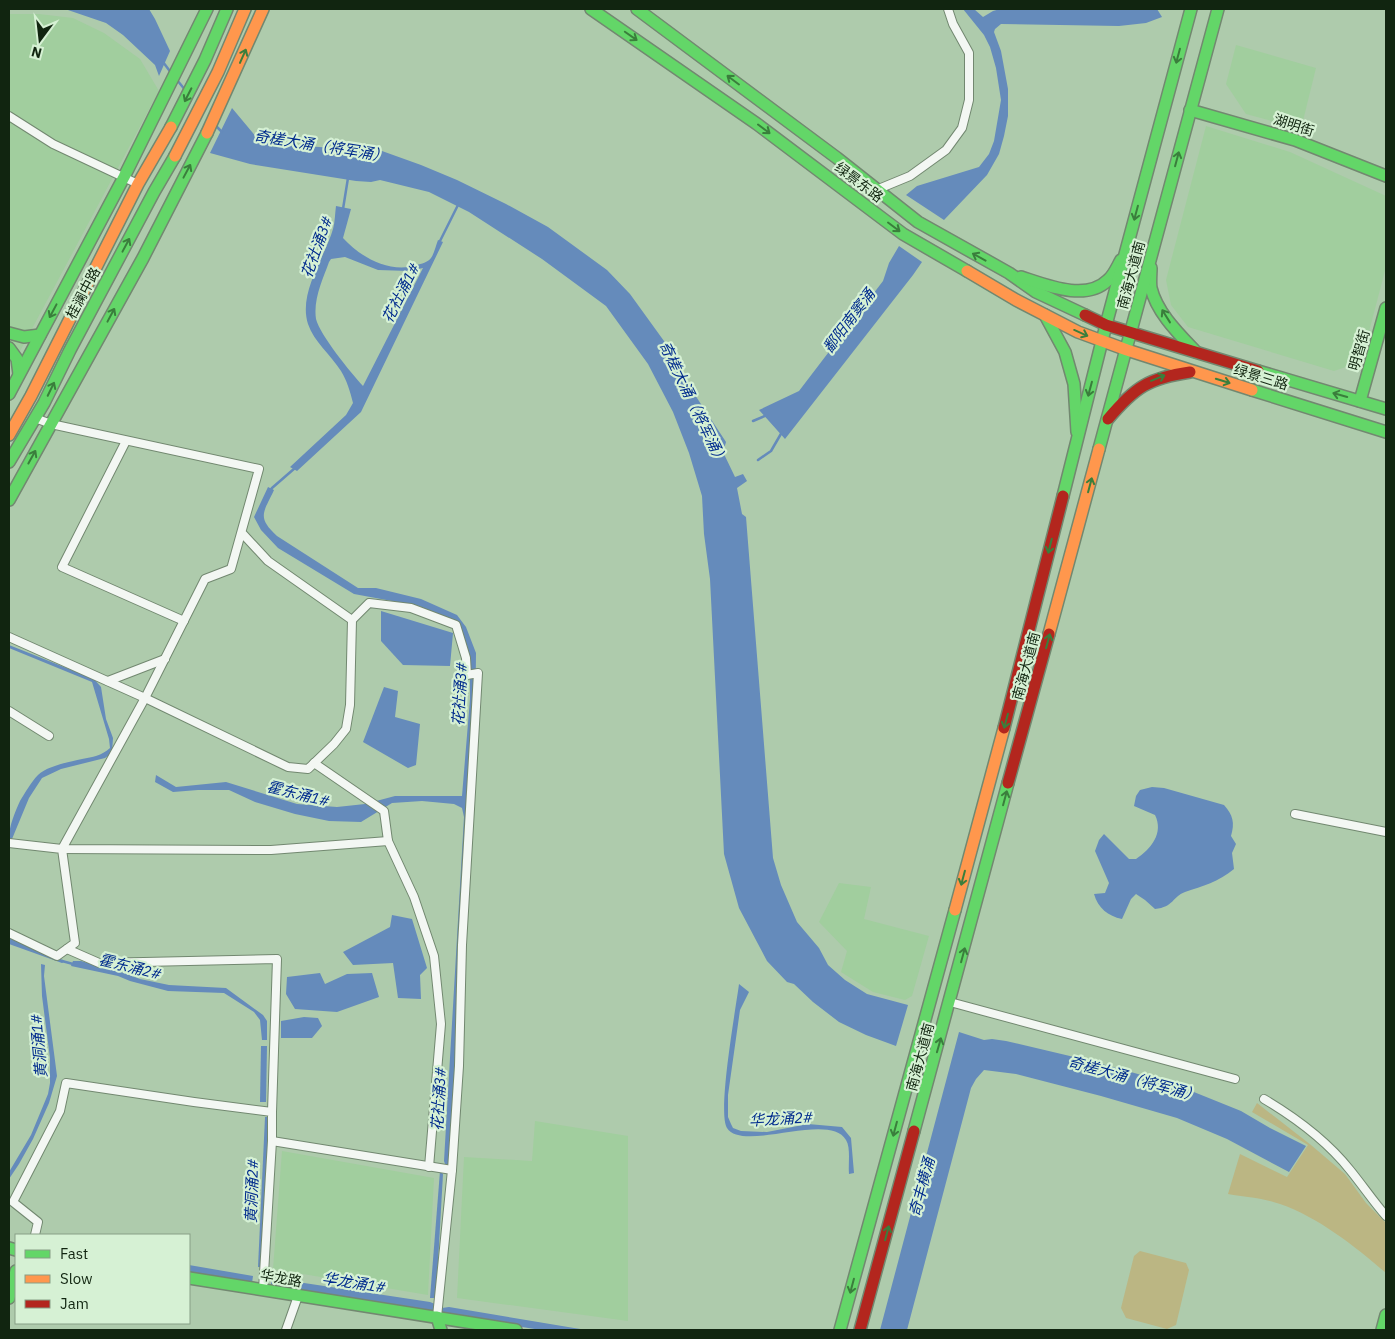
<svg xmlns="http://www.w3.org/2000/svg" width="1395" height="1339" font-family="'IBM Plex Sans','Noto Sans SC',sans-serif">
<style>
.built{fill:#a1ce9e}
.green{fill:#bbb683}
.water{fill:#658bbb;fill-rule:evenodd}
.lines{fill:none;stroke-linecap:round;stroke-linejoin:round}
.stream{stroke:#658bbb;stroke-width:2.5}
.street-casing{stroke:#728870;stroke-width:10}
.fast-casing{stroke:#728870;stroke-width:14}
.slow-casing{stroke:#728870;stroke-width:14}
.jam-casing{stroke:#728870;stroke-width:14}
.street{stroke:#f3f7f3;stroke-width:8}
.fast{stroke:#63d668;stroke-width:11}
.slow{stroke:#ff974d;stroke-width:11}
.jam{stroke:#b3261e;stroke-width:11}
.oneway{stroke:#3a7e3c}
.labels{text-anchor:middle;stroke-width:4.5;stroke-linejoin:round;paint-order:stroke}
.street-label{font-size:14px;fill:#112510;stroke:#d6f1d4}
.water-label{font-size:15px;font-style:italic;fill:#012b8d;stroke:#d6f1d4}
</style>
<rect width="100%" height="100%" fill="#aecbac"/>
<g class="built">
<polygon points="9,14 39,14 73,18 104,33 140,59 159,91 18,355 9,350"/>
<polygon points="1236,45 1316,68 1301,129 1246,114 1226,84"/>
<polygon points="1206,126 1290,152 1386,196 1386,267 1361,362 1334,371 1188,327 1171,305 1166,280"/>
<polygon points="839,883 871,887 864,919 929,936 912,996 905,1000 873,992 841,972 847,951 819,922"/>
<polygon points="535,1121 628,1136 628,1321 457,1298 464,1157 532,1161"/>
<polygon points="282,1151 434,1178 428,1295 273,1269"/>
</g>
<g class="green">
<path d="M 1257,1103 L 1311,1145 L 1345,1174 L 1366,1203 L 1386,1223 L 1386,1273 C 1356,1247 1318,1217 1280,1204 C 1264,1198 1245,1197 1228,1194 L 1240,1154 L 1287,1177 L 1308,1145 L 1252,1112 Z"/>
<polygon points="1140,1251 1186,1263 1189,1270 1176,1325 1167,1329 1126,1318 1121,1308 1134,1256"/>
</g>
<g class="water">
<polygon points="65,9 149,9 155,19 170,51 159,76 155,65 123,35 106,23"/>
<polygon points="963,9 974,9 983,17 993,11 1000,9 1157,9 1162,17 1146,23 1119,26 1001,24 995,29 994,32 1001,51 1008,89 1008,116 1004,136 999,154 987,175 944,220 906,195 917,186 979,167 989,154 994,141 1001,100 996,68 990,47 984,35"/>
<polygon points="232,108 257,138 272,144 382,151 421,165 457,180 506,204 548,227 607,270 630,294 677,359 695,395 726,442 723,452 735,477 743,474 747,481 737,488 742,514 746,517 773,858 781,885 797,922 819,948 828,965 845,980 867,994 908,1005 896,1046 866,1035 839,1022 813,1002 794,984 787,982 767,961 739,908 724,854 710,579 704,534 702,496 689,453 673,412 648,364 606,306 542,259 469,212 429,192 380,180 371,182 356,181 250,164 210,153"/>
<path d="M 336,206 L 351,209 L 343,238 C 360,257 390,274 417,265 C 421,264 428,262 431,258 C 434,254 436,245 438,240 L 443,242 L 361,412 L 297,471 L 290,467 L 346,415 L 353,403 C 350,391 347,381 341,371 C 331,355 314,342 308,324 C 298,293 325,257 333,229 C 335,222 335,213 336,206 ZM 345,257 L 378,270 L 409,271 L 423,268 L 363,386 C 351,373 320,335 316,319 C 313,299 323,279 329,262 L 331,259 Z"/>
<polygon points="899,246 922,262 913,275 785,439 759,410 799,391 883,281 889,263"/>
<path d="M 268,487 L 274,490 C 264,512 256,517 277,536 L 358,588 L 376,588 L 421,599 L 457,615 L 466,627 L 476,653 L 475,737 L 450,1161 L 449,1164 L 445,1164 L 444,1161 L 464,817 L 462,808 L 454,804 L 422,801 L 392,803 L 361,822 L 329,821 L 295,814 L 255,802 L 229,790 L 198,790 L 173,792 L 155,782 L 156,775 L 176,787 L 226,782 L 297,804 L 337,807 L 365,804 L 395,796 L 462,796 L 470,699 L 470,659 L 461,631 L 443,616 L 419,606 L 354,594 L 278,548 L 261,530 L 254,517 Z"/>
<polygon points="381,611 453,633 450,666 403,665 381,641"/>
<path d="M 9,645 L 94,679 L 101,687 L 106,719 L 113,738 L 112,753 L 105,758 L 61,769 L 42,778 L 29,798 L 12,839 L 9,838 C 9,826 15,812 20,801 C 25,793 31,782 38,775 C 47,766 69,762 82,759 C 93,757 101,756 110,748 L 109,739 L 92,682 L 9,648 Z"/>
<polygon points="384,687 398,691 395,717 420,724 416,765 408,768 363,742"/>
<path d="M 1152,787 L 1164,788 L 1224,805 C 1233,815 1235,823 1231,836 L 1236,844 L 1232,853 L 1234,869 C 1218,882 1203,886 1185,892 C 1172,897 1174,907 1155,909 L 1145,900 L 1136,894 L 1131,899 L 1122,919 C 1108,916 1098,908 1094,894 L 1105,893 L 1109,883 L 1095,851 L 1099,840 L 1104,834 L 1129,859 L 1136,859 C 1151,849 1164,833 1155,815 L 1134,806 L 1136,796 L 1140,790 Z"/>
<polygon points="392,915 412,919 427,968 420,975 421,999 398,998 393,963 353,965 343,952 390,927"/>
<polygon points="9,938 63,960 64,962 62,963 9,944"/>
<polygon points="73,961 81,961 115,971 121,972 140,979 169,985 226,988 263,1015 267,1021 267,1040 262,1040 260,1020 254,1012 224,993 168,991 130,981 118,976 71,966"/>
<polygon points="41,964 45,965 44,976 57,1076 49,1103 33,1139 19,1164 9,1179 9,1172 31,1135 48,1094 50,1083 50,1058 42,996"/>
<polygon points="320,973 325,984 347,974 372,973 379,997 337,1012 295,1009 286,994 287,977"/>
<path d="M 739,984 L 749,992 L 740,1010 L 728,1095 L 728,1117 L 731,1124 L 733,1128 L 741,1131 L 767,1132 L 808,1124 L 842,1127 L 851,1138 L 854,1173 L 849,1174 C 848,1164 851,1148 846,1140 C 829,1111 743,1153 727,1128 C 717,1112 736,1008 739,984 Z"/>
<polygon points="304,1017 318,1018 322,1026 312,1038 281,1038 281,1021"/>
<polygon points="959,1032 984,1040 992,1039 1006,1041 1091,1061 1174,1084 1241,1111 1270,1128 1306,1146 1289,1172 1227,1139 1177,1118 1101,1096 1016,1074 984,1070 976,1079 971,1088 907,1330 880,1330"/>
<polygon points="261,1046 267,1046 266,1102 260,1102"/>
<polygon points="265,1117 270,1117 262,1267 258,1267"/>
<polygon points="440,1171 443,1174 436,1298 430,1298"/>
<polygon points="189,1265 253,1276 252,1283 189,1273"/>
<polygon points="271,1278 430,1302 435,1304 434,1312 271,1286"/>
<polygon points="449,1307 574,1328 587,1330 541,1330 458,1317 441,1313 442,1308"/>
</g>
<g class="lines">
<g class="stream">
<polyline points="163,62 172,74"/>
<polyline points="177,80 186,91"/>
<polyline points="214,124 222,132"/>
<polyline points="343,209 348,178"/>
<polyline points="439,243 459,203"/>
<polyline points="753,421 767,415"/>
<polyline points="758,460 771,451 782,432"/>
<polyline points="270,491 272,488 295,468"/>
<polyline points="62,961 73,964"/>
</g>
<defs>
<g id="street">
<polyline points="9,116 53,144 138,184"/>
<polyline points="876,190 910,176 946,150 962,128 969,100 969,53 953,24 948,9"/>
<polyline points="35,418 51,424 259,469 231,569 205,579 145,698 288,767 308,769 334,744 346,729 350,705 352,620 268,561 242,533"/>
<polyline points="126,441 62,567 184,621"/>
<polyline points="352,620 369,603 411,608 456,625 466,658 467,675 478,673 462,945 459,1066 452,1170"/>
<polyline points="9,637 145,698 62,849 271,850 388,841"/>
<polyline points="108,681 165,659"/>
<polyline points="9,711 49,736"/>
<polyline points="314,763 384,811 388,841 414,897 434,956 441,1024 429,1167"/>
<polyline points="1295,814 1386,832"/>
<polyline points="9,843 62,849 75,943 57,956 9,933"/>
<polyline points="67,949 99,963 277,959 272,1112"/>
<polyline points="950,1002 1235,1079"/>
<path d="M 1264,1099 C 1296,1118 1327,1141 1350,1170 C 1363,1186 1373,1201 1386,1216"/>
<polyline points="35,1235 38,1222 13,1202 60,1111 66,1083 194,1102 272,1112 272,1141"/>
<polyline points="263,1290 272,1141 452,1170 437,1317"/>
<polyline points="286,1330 298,1296"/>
</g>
<g id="fast">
<polyline points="591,9 757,124 903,234 967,271"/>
<polyline points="637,9 837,158 918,222 1009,273 1036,292 1085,315"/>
<polyline points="1190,110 1295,140 1386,176"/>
<polyline points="171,127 205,60 227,9"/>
<path d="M 1151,268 C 1151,274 1150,281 1151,288 C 1157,313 1179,334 1196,352"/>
<path d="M 1021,277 C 1046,285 1086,302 1108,280 C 1114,275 1117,267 1121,260"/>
<polyline points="1045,315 1065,352 1074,384 1077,432"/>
<polyline points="9,333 24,337 40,335"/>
<polyline points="9,348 17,359 19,374"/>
<polyline points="1258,371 1386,409"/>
<polyline points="1252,390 1386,432"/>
<polyline points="9,394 124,177 207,9"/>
<polyline points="1360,401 1386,308"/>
<polyline points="1099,449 1218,9"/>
<polyline points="9,462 44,403 70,350 154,192 175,156"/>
<polyline points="1063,496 1106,325 1191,9"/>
<polyline points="9,500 143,258 207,133"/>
<polyline points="914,1131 1008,783"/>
<polyline points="9,1248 16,1250"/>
<polyline points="189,1278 516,1330"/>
<polyline points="9,1298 16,1271"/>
<polyline points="437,1317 441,1330"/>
<polyline points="840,1330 955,910"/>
<polyline points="1382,1330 1386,1315"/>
</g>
<g id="slow">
<polyline points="207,133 263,9"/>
<polyline points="175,156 218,72 245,9"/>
<polyline points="967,271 1016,300 1078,332 1127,350 1252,390"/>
<polyline points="9,435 31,396 138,184 171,127"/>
<polyline points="1049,634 1099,449"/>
<polyline points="955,910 1004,728"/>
</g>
<g id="jam">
<polyline points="1085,315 1106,325 1258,371"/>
<path d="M 1108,419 C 1135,387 1149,378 1190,372"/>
<polyline points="1004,728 1063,496"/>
<polyline points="1008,783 1049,634"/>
<polyline points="860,1330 914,1131"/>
</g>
</defs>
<use href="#street" class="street-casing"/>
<use href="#fast" class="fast-casing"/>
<use href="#slow" class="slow-casing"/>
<use href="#jam" class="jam-casing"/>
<use href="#street" class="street"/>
<use href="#fast" class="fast"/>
<use href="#slow" class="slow"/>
<use href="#jam" class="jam"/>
</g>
<defs><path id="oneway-shaft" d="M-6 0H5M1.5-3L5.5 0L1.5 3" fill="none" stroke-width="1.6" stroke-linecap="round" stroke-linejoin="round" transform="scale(1.25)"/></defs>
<g class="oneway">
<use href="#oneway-shaft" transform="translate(631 36) rotate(35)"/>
<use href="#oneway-shaft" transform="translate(243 56) rotate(-66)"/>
<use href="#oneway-shaft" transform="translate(1178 56) rotate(105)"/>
<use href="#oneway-shaft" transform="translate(733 80) rotate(-143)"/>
<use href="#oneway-shaft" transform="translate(188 95) rotate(117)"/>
<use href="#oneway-shaft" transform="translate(764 129) rotate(37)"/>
<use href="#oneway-shaft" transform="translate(1177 159) rotate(-75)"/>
<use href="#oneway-shaft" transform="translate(187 171) rotate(-62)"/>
<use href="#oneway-shaft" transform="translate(1136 213) rotate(105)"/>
<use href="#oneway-shaft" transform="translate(894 227) rotate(37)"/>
<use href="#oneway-shaft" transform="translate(126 245) rotate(-62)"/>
<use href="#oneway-shaft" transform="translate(979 257) rotate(-151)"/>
<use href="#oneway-shaft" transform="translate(53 311) rotate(118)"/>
<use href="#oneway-shaft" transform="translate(111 315) rotate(-62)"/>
<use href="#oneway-shaft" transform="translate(1166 316) rotate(-122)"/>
<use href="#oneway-shaft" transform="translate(1081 333) rotate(24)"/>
<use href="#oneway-shaft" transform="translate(1158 378) rotate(-22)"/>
<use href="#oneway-shaft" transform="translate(1223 381) rotate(17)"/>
<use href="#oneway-shaft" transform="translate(51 389) rotate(-64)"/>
<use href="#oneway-shaft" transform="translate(1090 389) rotate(105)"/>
<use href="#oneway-shaft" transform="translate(1340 395) rotate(-164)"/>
<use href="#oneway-shaft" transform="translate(32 457) rotate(-61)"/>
<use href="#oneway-shaft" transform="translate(1090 485) rotate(-75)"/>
<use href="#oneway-shaft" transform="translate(1050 546) rotate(104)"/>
<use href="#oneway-shaft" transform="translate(1048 641) rotate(-75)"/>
<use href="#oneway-shaft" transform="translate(1006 721) rotate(105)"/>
<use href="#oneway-shaft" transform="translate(1005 798) rotate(-75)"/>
<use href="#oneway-shaft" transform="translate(963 878) rotate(105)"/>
<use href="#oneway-shaft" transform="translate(963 955) rotate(-75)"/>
<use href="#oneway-shaft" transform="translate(939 1045) rotate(-74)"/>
<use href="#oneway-shaft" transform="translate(895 1129) rotate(105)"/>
<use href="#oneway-shaft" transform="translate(887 1233) rotate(-75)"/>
<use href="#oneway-shaft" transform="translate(852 1286) rotate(105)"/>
</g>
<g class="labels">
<g class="street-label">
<text transform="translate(1294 125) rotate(18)" y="5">湖明街</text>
<text transform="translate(859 182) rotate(37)" y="5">绿景东路</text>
<text transform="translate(1131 275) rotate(-75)" y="5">南海大道南</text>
<text transform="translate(83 293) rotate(-62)" y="5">桂澜中路</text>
<text transform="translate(1359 350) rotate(-74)" y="5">明智街</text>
<text transform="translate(1261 377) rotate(17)" y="5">绿景三路</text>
<text transform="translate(1026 666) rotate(-75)" y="5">南海大道南</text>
<text transform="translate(920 1057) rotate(-75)" y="5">南海大道南</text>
<text transform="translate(281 1278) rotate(10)" y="5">华龙路</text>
</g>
<g class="water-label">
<text transform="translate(321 146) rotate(9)" y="5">奇槎大涌（将军涌）</text>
<text transform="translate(317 247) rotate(-70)" y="5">花社涌3#</text>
<text transform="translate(401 293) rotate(-63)" y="5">花社涌1#</text>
<text transform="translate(849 321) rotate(-53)" y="5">鄱阳南窦涌</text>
<text transform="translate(693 403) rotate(64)" y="5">奇槎大涌（将军涌）</text>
<text transform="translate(460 694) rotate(-87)" y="5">花社涌3#</text>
<text transform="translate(298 794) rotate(14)" y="5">霍东涌1#</text>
<text transform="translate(130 967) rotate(14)" y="5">霍东涌2#</text>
<text transform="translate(39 1046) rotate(-95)" y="5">黄洞涌1#</text>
<text transform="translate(1134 1079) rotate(15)" y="5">奇槎大涌（将军涌）</text>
<text transform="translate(439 1099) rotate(-87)" y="5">花社涌3#</text>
<text transform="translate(781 1119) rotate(-3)" y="5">华龙涌2#</text>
<text transform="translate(922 1187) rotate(-75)" y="5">奇丰横涌</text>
<text transform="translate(252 1191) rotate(-88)" y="5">黄洞涌2#</text>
<text transform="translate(354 1283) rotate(9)" y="5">华龙涌1#</text>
</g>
</g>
<rect width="1395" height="1339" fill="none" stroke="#112510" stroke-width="20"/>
<rect x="15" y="1234" width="175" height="90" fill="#d6f1d4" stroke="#879f86"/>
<rect x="25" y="1250" width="25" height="8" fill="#63d668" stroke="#879f86"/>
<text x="60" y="1259" font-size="15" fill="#112510">Fast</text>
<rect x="25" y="1275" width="25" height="8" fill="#ff974d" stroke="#879f86"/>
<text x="60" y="1284" font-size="15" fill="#112510">Slow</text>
<rect x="25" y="1300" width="25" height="8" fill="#b3261e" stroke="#879f86"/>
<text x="60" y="1309" font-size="15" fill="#112510">Jam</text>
<g transform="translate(40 40) rotate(195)" stroke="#d6f1d4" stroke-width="4" paint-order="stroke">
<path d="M0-4L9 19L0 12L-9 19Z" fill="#112510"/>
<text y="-8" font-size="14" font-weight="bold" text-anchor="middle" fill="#112510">N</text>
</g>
</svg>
